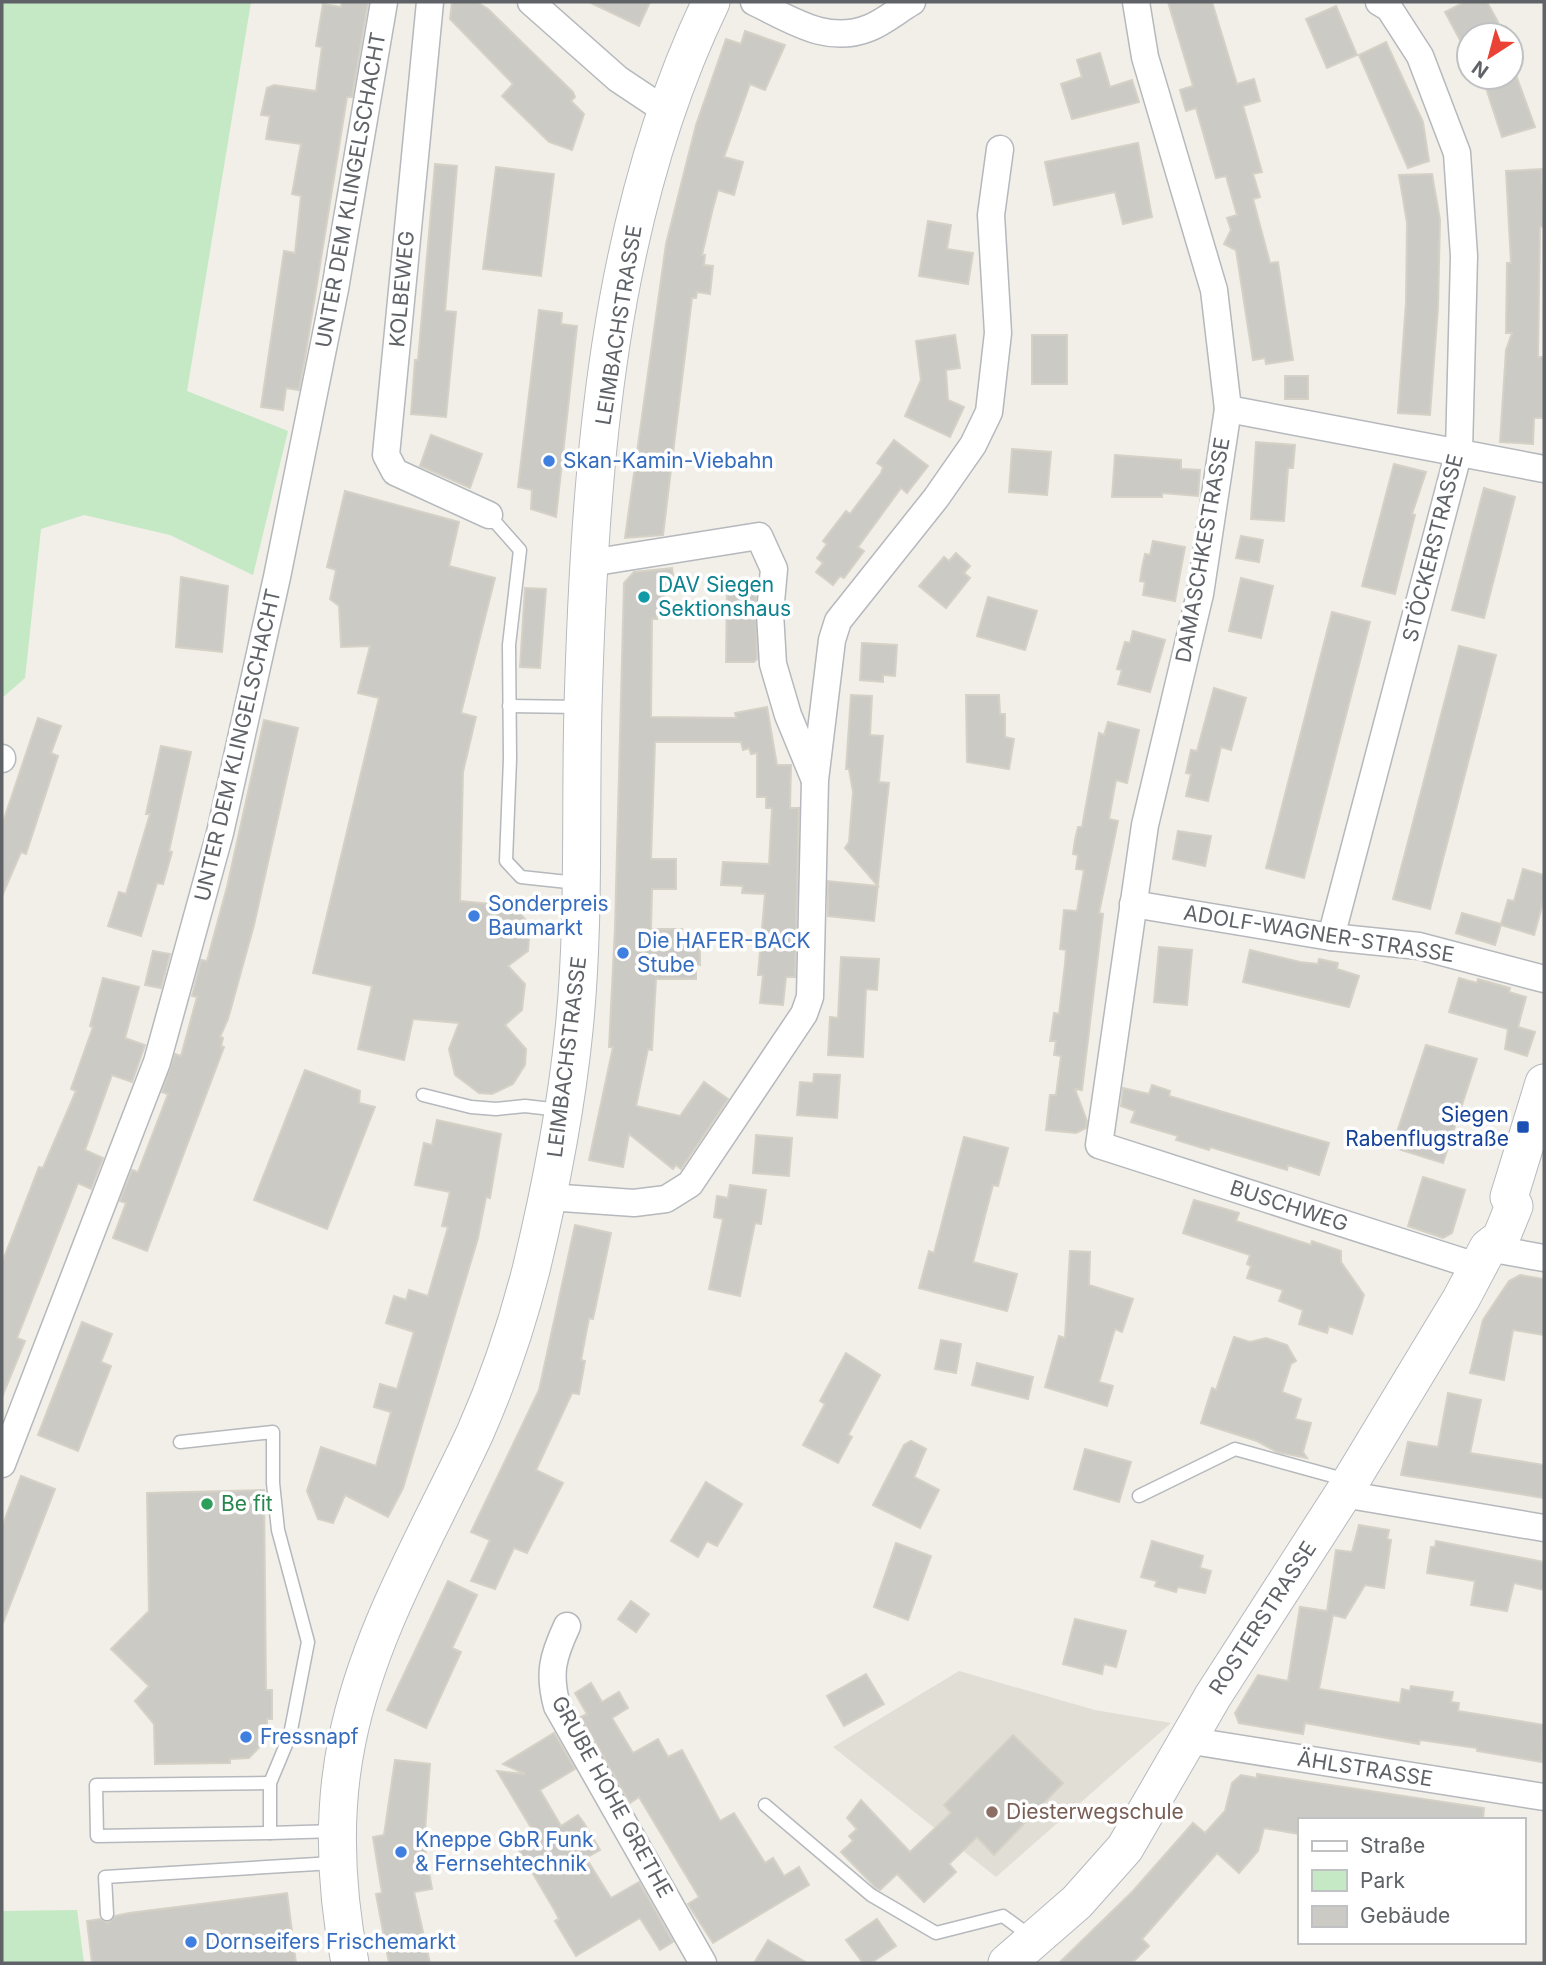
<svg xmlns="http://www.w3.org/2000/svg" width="1546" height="1965" font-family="Inter,sans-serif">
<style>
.education{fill:#e1ded6}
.green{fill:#c5e8c5}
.building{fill:#cccac5;stroke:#d6d1c6;stroke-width:2}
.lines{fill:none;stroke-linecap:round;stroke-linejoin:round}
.lane-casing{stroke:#b5b8bc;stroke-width:15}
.street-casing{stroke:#b5b8bc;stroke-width:29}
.secondary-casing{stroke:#b6babf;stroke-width:39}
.lane{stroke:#fff;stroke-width:12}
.street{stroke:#fff;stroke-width:26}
.secondary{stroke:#fff;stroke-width:37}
.shop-dot{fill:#3f7fe0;stroke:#fff;stroke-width:2.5}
.culture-dot{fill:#0f9aa8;stroke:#fff;stroke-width:2.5}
.transit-dot{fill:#1a4fb4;stroke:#fff;stroke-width:2.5}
.leisure-dot{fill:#2e9e5b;stroke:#fff;stroke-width:2.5}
.education-dot{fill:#8d6e63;stroke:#fff;stroke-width:2.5}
.labels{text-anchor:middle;stroke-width:7;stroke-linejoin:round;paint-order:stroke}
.street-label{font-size:21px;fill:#5f6368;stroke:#fff}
.shop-label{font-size:21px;fill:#366cbe;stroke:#fff;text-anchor:start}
.culture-label{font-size:21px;fill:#0d838f;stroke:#fff;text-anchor:start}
.transit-label{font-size:21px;fill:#164399;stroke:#fff;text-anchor:end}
.leisure-label{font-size:21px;fill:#27864d;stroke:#fff;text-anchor:start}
.education-label{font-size:21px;fill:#785e54;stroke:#fff;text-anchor:start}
</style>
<rect width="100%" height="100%" fill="#f1efe8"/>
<polygon class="education" points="959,1671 1095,1710 1171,1723 996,1877 833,1747"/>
<g class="green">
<polygon points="2,2 251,2 187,391 288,431 253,575 170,535 84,515 41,529 25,678 2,698"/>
<polygon points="77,1910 84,1963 2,1963 2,1911"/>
</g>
<g class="building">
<polygon points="342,2 368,2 352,97 347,97 306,352 299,390 286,388 283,410 261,407 284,251 295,253 301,196 292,194 301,144 266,139 270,116 261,115 267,88 274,85 316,91 322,47 316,46 323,4 341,7"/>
<polygon points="452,2 477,2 488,9 573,92 575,97 571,101 584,114 572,150 549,142 502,96 513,84 450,19"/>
<polygon points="589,2 650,2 639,26"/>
<polygon points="1168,2 1212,2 1237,84 1254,79 1260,101 1243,106 1262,172 1253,174 1260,197 1253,199 1270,263 1278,262 1293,360 1266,364 1265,358 1253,360 1236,250 1224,244 1231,230 1227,218 1237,215 1226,176 1216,178 1196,108 1186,111 1180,90 1193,86"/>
<polygon points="1465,2 1487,2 1498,22 1486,28 1490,35 1469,35 1461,42 1445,12"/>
<polygon points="1336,6 1357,55 1327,68 1306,19"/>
<polygon points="745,31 785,45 765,90 750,84 724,157 743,162 734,195 718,190 712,212 702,255 705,255 704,265 713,266 710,294 697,292 696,298 692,298 663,535 625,538 666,244 696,125 726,39 741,44"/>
<polygon points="1386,42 1423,122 1429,161 1408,168 1359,55"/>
<polygon points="1100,53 1110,87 1132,80 1139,102 1072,119 1061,84 1082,77 1077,60"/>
<polygon points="1516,75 1535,127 1502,137 1485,85"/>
<polygon points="1138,143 1152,217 1123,224 1115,192 1054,205 1045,162"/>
<polygon points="435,164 457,166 445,311 456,312 446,417 411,414 415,360 418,360"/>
<polygon points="496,167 554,174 541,276 483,269"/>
<polygon points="1542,169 1544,226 1540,227 1538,357 1544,357 1544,418 1534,418 1533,444 1500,442 1506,350 1512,333 1506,333 1507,263 1511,263 1506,171"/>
<polygon points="1432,174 1440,220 1438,307 1430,415 1398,413 1406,302 1407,223 1399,175"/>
<polygon points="928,221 951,225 947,249 973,253 968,284 919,276"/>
<polygon points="539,310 562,313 561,324 577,326 556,517 531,509 532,490 518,487"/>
<polygon points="955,335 960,368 946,370 948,400 964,407 950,437 905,416 921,380 916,341"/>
<rect x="1032" y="335" width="35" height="49"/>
<rect x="1285" y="376" width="23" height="23"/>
<polygon points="431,435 482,454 470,488 420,466"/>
<polygon points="894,440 928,466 907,493 901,488 858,547 864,551 844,578 840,576 833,585 816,572 823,563 817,558 827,544 823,541 846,511 850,514 881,473 883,467 877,463"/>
<polygon points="1256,442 1295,445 1293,468 1288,468 1284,521 1251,519"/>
<polygon points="1012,449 1051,452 1047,495 1009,492"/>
<polygon points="1115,455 1181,460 1181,469 1200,470 1198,496 1162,493 1162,497 1112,497"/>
<polygon points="1394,464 1426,472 1412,514 1415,515 1395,594 1362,586"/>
<polygon points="1484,488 1515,497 1484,618 1452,610"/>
<polygon points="345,491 459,522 449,566 495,578 461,713 476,717 463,772 460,901 514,906 530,925 528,951 508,966 525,984 522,1010 505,1025 526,1049 525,1065 513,1084 492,1094 479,1093 455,1075 449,1049 459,1023 413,1019 404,1060 358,1049 372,986 313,973 379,698 358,693 370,646 341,647 339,606 330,599 336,570 327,567"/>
<polygon points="1241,536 1263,540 1259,562 1236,558"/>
<polygon points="1153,541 1185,547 1175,601 1143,595 1145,582 1140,581 1142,568 1145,554 1150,555"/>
<polygon points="956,553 970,566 964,573 970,578 946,608 919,586 944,557 949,561"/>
<polygon points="672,568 675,590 664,592 667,614 657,613 657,619 652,619 651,717 736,718 735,713 767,707 777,765 791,765 790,808 799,808 795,977 786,977 783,1005 760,1003 763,975 758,975 765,894 742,893 743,886 721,885 723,862 769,864 772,808 766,808 766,797 757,797 757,753 751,754 749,748 743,750 741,742 655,742 651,859 676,859 676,889 652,889 651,929 682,929 682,936 700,937 700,965 696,964 696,979 656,979 652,1050 648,1049 636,1106 680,1116 704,1082 728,1099 681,1169 676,1165 673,1169 629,1134 623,1167 589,1160 613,1047 609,1047 615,927 624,583 634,572"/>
<polygon points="181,577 228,586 222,652 176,647"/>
<polygon points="1241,578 1273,586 1261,638 1229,631"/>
<polygon points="525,588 546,589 540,668 520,667"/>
<polygon points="727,589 756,593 757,659 754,662 726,662"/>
<polygon points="988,597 1037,611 1025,650 977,636"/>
<polygon points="1332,612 1370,622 1304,878 1266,868"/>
<polygon points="1133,631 1165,640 1150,692 1118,684 1122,670 1117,669 1125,642 1130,643"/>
<polygon points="862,643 897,645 895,676 883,675 883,682 860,680"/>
<polygon points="1459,646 1496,655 1430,909 1393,899"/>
<polygon points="1214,688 1246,698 1231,750 1221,747 1208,801 1186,796 1191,774 1186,773 1191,750 1197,751"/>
<polygon points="851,695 872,696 870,735 883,736 879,782 889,783 874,921 828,916 828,881 878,886 845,848 849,842 853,792 849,769 846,769"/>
<polygon points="966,695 999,695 1000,714 1005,714 1005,737 1014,739 1009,769 967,762"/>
<polygon points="38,718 61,726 51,753 58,756 26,854 21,852 2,896 2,825"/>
<polygon points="264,720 298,728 254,925 228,1019 220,1037 223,1038 221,1046 224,1047 147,1251 113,1238 126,1203 120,1201 132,1170 138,1172 168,1094 162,1092 175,1054 181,1056 197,997 192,996 201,960 207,961 227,887"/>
<polygon points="1108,722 1139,730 1127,783 1116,780 1109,819 1118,821 1099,913 1103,914 1082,1090 1075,1089 1087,1121 1086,1128 1076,1133 1046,1130 1050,1095 1056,1095 1061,1056 1054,1055 1056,1041 1050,1041 1054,1013 1059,1014 1065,964 1066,950 1060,949 1064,910 1077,911 1084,870 1076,869 1078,855 1073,854 1075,840 1078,827 1082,827 1099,733 1104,735"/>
<polygon points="161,746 191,752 169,851 172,852 163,884 157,883 141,936 108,926 119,892 126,894 150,814 146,814"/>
<polygon points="1178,831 1211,836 1205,866 1173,859"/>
<polygon points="1523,869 1544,875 1544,899 1534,935 1501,925 1495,945 1456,933 1462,913 1501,924 1508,900 1514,901"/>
<polygon points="1159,947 1192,950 1187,1005 1154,1002"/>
<polygon points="1250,950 1300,962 1318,964 1319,959 1338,963 1337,969 1359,976 1349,1007 1243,982"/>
<polygon points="153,951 170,954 161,988 145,985"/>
<polygon points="841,957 879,959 877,990 866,989 863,1057 828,1055 830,1017 838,1018"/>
<polygon points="103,978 139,987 125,1038 145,1045 132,1082 112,1075 85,1150 103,1158 91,1189 78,1183 17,1338 25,1341 2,1397 2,1263 39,1167 43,1168 76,1091 71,1089 93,1027 90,1026"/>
<polygon points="1459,978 1477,983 1478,979 1510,988 1509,992 1526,997 1518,1027 1535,1032 1527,1056 1505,1049 1508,1029 1449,1012"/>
<polygon points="1426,1045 1477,1059 1443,1163 1392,1147"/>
<polygon points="305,1070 360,1091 359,1103 375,1107 327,1229 254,1200"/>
<polygon points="814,1074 840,1075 837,1118 797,1115 800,1082 813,1083"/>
<polygon points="1152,1085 1170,1091 1169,1096 1329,1143 1319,1175 1288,1165 1287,1170 1210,1147 1209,1150 1176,1140 1178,1136 1131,1122 1135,1111 1121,1106 1123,1088 1149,1094"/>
<polygon points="437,1120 501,1134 490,1198 486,1197 478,1238 403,1488 388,1517 345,1495 333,1523 318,1519 307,1491 321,1447 376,1466 391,1412 374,1407 380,1384 397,1389 414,1332 386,1323 394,1296 406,1300 409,1290 428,1296 448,1227 442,1226 450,1192 415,1185 424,1143 432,1145"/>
<polygon points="756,1135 792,1138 789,1176 753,1173"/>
<polygon points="964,1137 1008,1148 998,1186 993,1185 973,1262 1017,1274 1007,1311 919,1288 929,1251 934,1253"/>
<polygon points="1423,1177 1465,1190 1452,1233 1443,1238 1408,1226"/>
<polygon points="730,1185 766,1190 761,1224 755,1223 740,1296 709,1289 723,1219 714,1217 717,1196 728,1198"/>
<polygon points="1194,1200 1239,1213 1236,1221 1311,1245 1312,1241 1341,1251 1341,1262 1364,1295 1352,1334 1329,1326 1327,1333 1299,1324 1303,1310 1279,1301 1283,1290 1247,1278 1251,1266 1247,1264 1250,1255 1183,1233"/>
<polygon points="575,1225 611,1233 593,1319 589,1318 581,1360 585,1361 579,1394 572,1393 536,1470 563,1483 527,1553 514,1548 495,1589 471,1581 490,1540 471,1532 539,1390"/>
<polygon points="1070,1251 1090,1252 1089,1285 1133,1299 1122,1332 1115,1329 1099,1382 1113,1386 1107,1406 1045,1387 1059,1336 1065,1338"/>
<polygon points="1520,1275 1544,1279 1544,1335 1513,1330 1504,1380 1470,1373 1483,1320 1509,1281"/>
<polygon points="82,1322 112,1334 101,1362 111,1366 78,1451 38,1435"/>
<polygon points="1234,1337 1250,1342 1266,1338 1287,1345 1296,1361 1291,1364 1282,1392 1301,1399 1295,1419 1311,1423 1303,1452 1307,1458 1277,1452 1257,1441 1201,1423 1212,1388 1216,1390"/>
<polygon points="941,1340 961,1344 956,1373 935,1369"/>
<polygon points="846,1353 880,1375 848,1435 852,1437 838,1463 803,1445 825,1404 820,1401"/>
<polygon points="977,1363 1033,1377 1028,1399 972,1385"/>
<polygon points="1448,1393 1481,1400 1470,1453 1544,1465 1544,1498 1401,1475 1408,1442 1438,1447"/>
<polygon points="911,1441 926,1449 914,1477 939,1490 920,1528 873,1505 904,1445"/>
<polygon points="1085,1449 1131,1462 1119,1502 1074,1489"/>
<polygon points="21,1476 55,1489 3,1623 2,1527"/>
<polygon points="706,1482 742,1504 717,1546 707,1541 698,1557 671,1541"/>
<polygon points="264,1490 266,1690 272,1690 272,1719 267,1719 267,1739 249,1758 230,1759 230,1763 155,1764 154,1724 135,1701 149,1686 111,1649 149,1611 147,1493"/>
<polygon points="1359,1525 1389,1530 1387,1539 1391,1540 1384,1588 1365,1585 1345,1618 1333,1615 1319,1689 1400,1703 1402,1689 1410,1691 1411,1686 1453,1692 1451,1702 1459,1703 1458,1711 1544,1725 1542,1762 1477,1751 1477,1748 1420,1740 1419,1744 1305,1723 1303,1734 1239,1723 1235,1713 1258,1675 1288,1681 1300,1607 1327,1611 1336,1550 1352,1552"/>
<polygon points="1152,1541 1203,1556 1200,1568 1211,1571 1205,1593 1178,1587 1176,1592 1155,1586 1157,1581 1141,1577"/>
<polygon points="1436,1541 1544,1562 1544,1590 1514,1583 1507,1611 1471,1605 1475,1581 1427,1573 1431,1547 1435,1547"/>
<polygon points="896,1543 931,1556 908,1620 874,1607"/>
<polygon points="448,1581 477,1595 452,1648 461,1652 426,1728 387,1710"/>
<polygon points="631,1601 649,1614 636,1632 618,1619"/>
<polygon points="1075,1619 1126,1631 1116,1667 1104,1664 1102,1674 1063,1664"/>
<polygon points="866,1674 884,1704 844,1726 827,1696"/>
<polygon points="591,1683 602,1702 619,1692 628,1708 612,1718 633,1753 658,1739 668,1757 682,1750 720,1821 734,1813 765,1863 773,1858 784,1876 799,1867 809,1885 713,1943 688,1904 699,1897 639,1797 630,1803 581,1717 587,1714 575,1693"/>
<polygon points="554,1733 575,1769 540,1790 561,1826 578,1815 584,1823 600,1850 586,1858 611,1898 639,1882 673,1942 660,1950 640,1918 576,1956 555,1921 559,1919 555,1911 519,1850 522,1849 518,1841 533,1831 497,1771 525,1774 503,1764"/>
<polygon points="1013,1735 1063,1783 994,1855 977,1837 949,1864 956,1872 924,1902 897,1874 880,1890 876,1888 841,1852 853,1841 849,1836 857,1829 847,1818 861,1800 910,1852 951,1813 944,1805"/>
<polygon points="395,1760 430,1764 424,1844 432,1889 414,1892 430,1963 389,1963 376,1894 382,1893 373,1837 384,1835"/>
<polygon points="1257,1774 1484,1808 1483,1820 1299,1820 1299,1834 1264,1828 1258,1851 1239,1873 1217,1853 1142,1939 1149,1946 1132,1963 1059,1963 1133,1891 1193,1823 1205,1833 1225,1811 1232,1783 1241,1775 1257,1778"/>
<polygon points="287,1893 296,1963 92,1963 87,1921 100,1919 108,1923 115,1916 129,1913"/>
<polygon points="877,1919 896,1946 871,1963 863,1963 846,1940"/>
<polygon points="768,1940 807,1963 754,1963"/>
</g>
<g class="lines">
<defs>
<g id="lane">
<polyline points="489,515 520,550 509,645 510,759 506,861 521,877 577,883"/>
<polyline points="509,706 580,707"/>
<polyline points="423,1095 471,1107 496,1109 525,1106 560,1110"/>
<polyline points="180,1442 273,1432 273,1483 278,1530 308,1642 290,1735 270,1783 270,1833 336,1831"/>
<polyline points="1139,1496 1235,1449 1347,1480"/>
<polyline points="270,1783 96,1785 97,1836 270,1833"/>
<polyline points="765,1805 871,1895 936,1933 1003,1916 1033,1938"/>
<polyline points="107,1914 105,1877 333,1863"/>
</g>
<g id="street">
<polyline points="430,2 386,455 395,472 489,515"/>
<polyline points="531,2 618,79 666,111"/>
<path d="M 754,2 C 792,20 827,45 869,28 C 884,22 898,10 912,2"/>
<polyline points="1136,2 1145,57 1214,290 1228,409 1200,594 1145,825 1099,1145 1479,1267"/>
<polyline points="1228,409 1544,469"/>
<polyline points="590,563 759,536 774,569 770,613 773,664 788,715 814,778"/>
<polyline points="2,759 2,758"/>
<polyline points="1133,904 1331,937 1419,946 1544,979"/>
<polyline points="1331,937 1459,451 1464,256 1457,153 1420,56 1389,8 1379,2"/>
<polyline points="548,1197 634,1203 666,1199 690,1184 804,1014 810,997 815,780 832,640 838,621 936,498 973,445 989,412 998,333 991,215 1000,149"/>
<polyline points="1488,1248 1544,1258"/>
<polyline points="2,1464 157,1062 220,833 277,577 335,289 384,2"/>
<polyline points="1343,1494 1544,1528"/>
<path d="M 567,1626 C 553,1656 548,1673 557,1706 L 703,1963"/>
<polyline points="1186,1740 1544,1797"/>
</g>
<g id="secondary">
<path d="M 350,1963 C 336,1891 332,1814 347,1741 C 369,1631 428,1534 475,1433 C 498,1381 517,1325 531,1270 C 550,1191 566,1111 574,1030 C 585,922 580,814 583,706 C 590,469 607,218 711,2"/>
<polyline points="1007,1963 1077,1902 1125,1848 1213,1696 1343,1494 1461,1299 1488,1248 1501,1238 1514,1206 1509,1197 1544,1083"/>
</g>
</defs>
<use href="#lane" class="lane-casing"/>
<use href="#street" class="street-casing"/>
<use href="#secondary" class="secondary-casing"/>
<use href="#lane" class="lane"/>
<use href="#street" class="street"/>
<use href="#secondary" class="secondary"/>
</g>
<g class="shop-dot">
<circle cx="549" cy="461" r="7"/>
<circle cx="474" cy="916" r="7"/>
<circle cx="623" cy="953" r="7"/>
<circle cx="246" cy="1737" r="7"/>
<circle cx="401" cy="1852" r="7"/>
<circle cx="191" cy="1942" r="7"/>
</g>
<circle class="culture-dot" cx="644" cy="597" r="7"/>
<rect class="transit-dot" x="1516" y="1120" width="14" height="14" rx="3.5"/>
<circle class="leisure-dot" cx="207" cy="1504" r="7"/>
<circle class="education-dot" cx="992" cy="1812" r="7"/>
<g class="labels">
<g class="street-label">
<text transform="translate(351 190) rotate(-80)" y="7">UNTER DEM KLINGELSCHACHT</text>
<text transform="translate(402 289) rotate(-85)" y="7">KOLBEWEG</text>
<text transform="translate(619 325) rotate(-81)" y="7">LEIMBACHSTRASSE</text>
<text transform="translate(1433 548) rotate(-76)" y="7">STÖCKERSTRASSE</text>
<text transform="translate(1203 550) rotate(-80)" y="7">DAMASCHKESTRASSE</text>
<text transform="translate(238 745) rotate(-77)" y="7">UNTER DEM KLINGELSCHACHT</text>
<text transform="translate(1319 934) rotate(9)" y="7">ADOLF-WAGNER-STRASSE</text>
<text transform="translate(567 1057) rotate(-83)" y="7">LEIMBACHSTRASSE</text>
<text transform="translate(1289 1206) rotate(18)" y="7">BUSCHWEG</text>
<text transform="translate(1263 1618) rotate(-57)" y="7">ROSTERSTRASSE</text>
<text transform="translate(1365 1769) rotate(9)" y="7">ÄHLSTRASSE</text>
<text transform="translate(612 1797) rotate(61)" y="7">GRUBE HOHE GRETHE</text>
</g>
<g class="shop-label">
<text x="563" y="468">Skan-Kamin-Viebahn</text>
<text x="488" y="911">Sonderpreis<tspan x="488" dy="24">Baumarkt</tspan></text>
<text x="637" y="948">Die HAFER-BACK<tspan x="637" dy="24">Stube</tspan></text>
<text x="260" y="1744">Fressnapf</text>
<text x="415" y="1847">Kneppe GbR Funk<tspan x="415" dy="24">&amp; Fernsehtechnik</tspan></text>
<text x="205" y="1949">Dornseifers Frischemarkt</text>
</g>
<g class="culture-label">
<text x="658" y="592">DAV Siegen<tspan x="658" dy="24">Sektionshaus</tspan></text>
</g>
<g class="transit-label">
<text x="1509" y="1122">Siegen<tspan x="1509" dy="24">Rabenflugstraße</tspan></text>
</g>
<g class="leisure-label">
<text x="221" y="1511">Be fit</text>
</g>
<g class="education-label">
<text x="1006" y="1819">Diesterwegschule</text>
</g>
</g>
<rect width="1546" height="1965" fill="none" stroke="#5f6368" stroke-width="7"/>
<rect x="1298" y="1818" width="228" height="126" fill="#ffffff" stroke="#bfc1c3" stroke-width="2"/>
<rect x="1312" y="1841" width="35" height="10" fill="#ffffff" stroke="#bfc1c3" stroke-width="2"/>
<text x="1360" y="1853" font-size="21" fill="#5f6368">Straße</text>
<rect x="1312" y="1870" width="35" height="21" fill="#c5e8c5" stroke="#bfc1c3" stroke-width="2"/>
<text x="1360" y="1888" font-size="21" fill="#5f6368">Park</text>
<rect x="1312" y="1906" width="35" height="21" fill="#cccac5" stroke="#bfc1c3" stroke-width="2"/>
<text x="1360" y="1923" font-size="21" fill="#5f6368">Gebäude</text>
<g transform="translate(1490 56) rotate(216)"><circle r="33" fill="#ffffff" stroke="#bfc1c3" stroke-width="2"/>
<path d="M0-5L12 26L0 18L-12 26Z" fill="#ea4335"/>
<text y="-10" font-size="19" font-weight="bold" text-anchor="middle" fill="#5f6368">N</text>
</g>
</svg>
